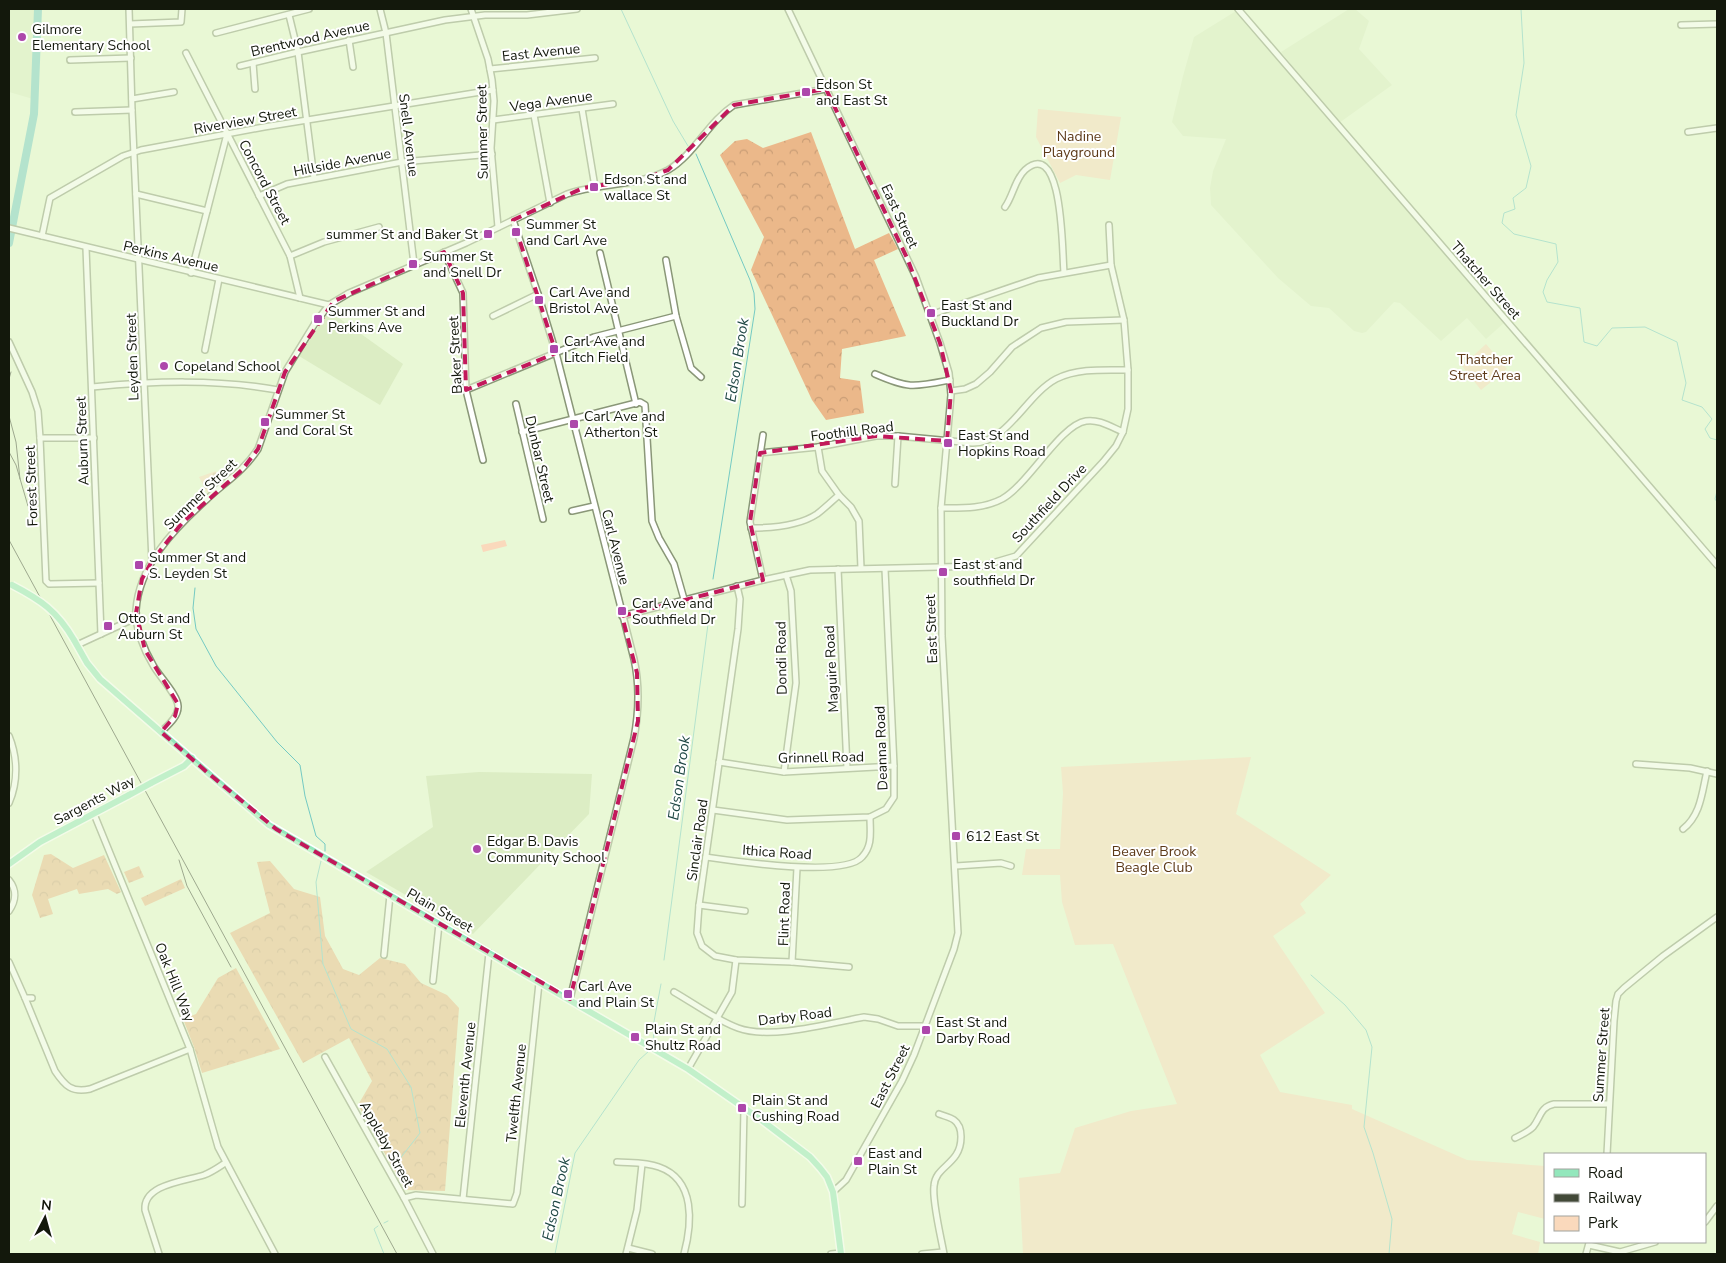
<svg xmlns="http://www.w3.org/2000/svg" width="1726" height="1263" font-family="'Nunito Sans',sans-serif">
<style>
.built{fill:#dcedc4}
.forest{fill:url(#forest-crowns)}
.cemetery{fill:url(#cemetery-stones)}
.park{fill:#fad9bc}
.lines{fill:none;stroke-linecap:round;stroke-linejoin:round}
.stream{stroke:#74cac3;stroke-width:1}
.river{stroke:#74cac3;stroke-width:8}
.minor-casing{stroke:#8a9778;stroke-width:8}
.major-casing{stroke:#fff;stroke-width:9}
.minor{stroke:#fff;stroke-width:5}
.major{stroke:#93e7bc;stroke-width:6}
.rail{stroke:#424938;stroke-width:1}
.major-bridge-casing{stroke:#fff;stroke-width:9;stroke-linecap:butt}
.major-bridge{stroke:#93e7bc;stroke-width:6}
.marked{fill:none;stroke:#c2185b;stroke-width:4;stroke-dasharray:10 6;stroke-linejoin:round}
.poi-dot{fill:#ad47ab;stroke:#fff;stroke-width:2}
.labels{text-anchor:middle;stroke-width:4;stroke-linejoin:round;paint-order:stroke}
.poi-label{font-size:14px;fill:#13180c;stroke:#fff;text-anchor:start}
.street-label{font-size:14px;fill:#13180c;stroke:#fff}
.park-label{font-size:14px;fill:#5d3a18;stroke:#fff}
.water-label{font-size:15px;font-style:italic;fill:#1f4744;stroke:#fff}
</style>
<defs>
<pattern id="forest-crowns" width="20" height="18" patternUnits="userSpaceOnUse" patternTransform="scale(1.25)"><rect width="20" height="18" fill="#ebb88a"/><path d="M2 6a3 3 0 1 1 6 0M12 15a3 3 0 1 1 6 0" fill="none" stroke="#c99d76"/></pattern>
<pattern id="cemetery-stones" width="16" height="16" patternUnits="userSpaceOnUse" patternTransform="scale(1.25)"><rect width="16" height="16" fill="#fad9bc"/><path d="M2 7V4a2 2 0 0 1 4 0v3zM10 15v-3a2 2 0 0 1 4 0v3z" fill="#d5baa0"/></pattern>
</defs>
<rect width="100%" height="100%" fill="#e9f8d6"/>
<g class="built">
<polygon points="9,9 36,9 33,99 9,92"/>
<polygon points="1349,9 1355,9 1369,21 1359,49 1392,85 1339,123 1281,52"/>
<polygon points="1236,11 1504,323 1486,339 1467,318 1441,341 1400,303 1394,302 1366,332 1362,333 1354,331 1329,308 1311,306 1278,278 1211,205 1210,188 1213,171 1226,139 1183,136 1172,122 1183,76 1194,37"/>
<polygon points="329,311 403,364 380,405 299,356"/>
<polygon points="479,772 592,774 589,814 473,934 366,872 433,827 426,776"/>
</g>
<g class="forest">
<polygon points="811,132 855,249 889,233 898,249 874,260 906,336 842,349 840,378 860,381 864,413 826,420 812,400 751,270 764,237 720,155 735,141 747,139 763,148"/>
<polygon points="51,854 73,868 104,855 121,892 117,894 108,889 79,894 77,889 48,899 53,914 40,918 32,895 44,855"/>
<polygon points="270,861 294,889 320,897 325,936 343,969 359,975 380,958 405,964 421,983 447,995 459,1008 445,1191 405,1190 358,1105 372,1081 349,1038 303,1063 230,933 270,913 257,862"/>
<polygon points="139,866 144,877 129,883 124,872"/>
<polygon points="181,879 185,888 145,906 141,898"/>
<polygon points="236,968 280,1049 202,1073 194,1047 183,1019 196,1014 218,978"/>
</g>
<polygon class="cemetery" points="216,471 219,485 208,494 199,477"/>
<g class="park">
<polygon points="1038,109 1121,117 1110,180 1076,175 1060,183 1036,137"/>
<polygon points="1486,344 1507,369 1481,390 1462,366"/>
<polygon points="505,540 507,546 483,552 481,545"/>
<polygon points="1251,757 1236,814 1331,875 1300,904 1306,913 1273,936 1325,1013 1260,1055 1280,1092 1352,1105 1352,1109 1467,1160 1545,1166 1545,1219 1518,1212 1512,1234 1540,1242 1538,1254 1023,1254 1019,1178 1060,1173 1075,1128 1131,1111 1177,1104 1113,944 1075,945 1062,902 1060,875 1022,875 1026,849 1060,849 1063,793 1061,767"/>
</g>
<g class="lines">
<g class="stream">
<polyline points="621,9 673,121 688,146"/>
<polyline points="1521,9 1524,63 1516,115 1531,166 1526,188 1513,198 1515,209 1504,213 1502,223 1514,234 1556,244 1558,262 1547,280 1543,292 1547,302 1580,308 1584,342 1597,346 1612,328 1645,327 1677,342 1686,383 1682,400 1702,407 1712,419 1705,429 1710,438 1717,440"/>
<polyline points="696,154 750,280 754,293 755,309 713,579"/>
<polyline points="1717,491 1715,499 1717,502"/>
<polyline points="195,588 193,608 196,629 216,666 277,742 300,765 305,796 316,836 325,844 325,851"/>
<polyline points="321,861 316,882 323,964 351,1029 387,1049 411,1087 420,1133 399,1160"/>
<polyline points="664,960 710,609 714,600"/>
<polyline points="1311,975 1345,1005 1366,1030 1372,1047 1364,1127 1373,1153 1392,1219 1389,1254"/>
<polyline points="654,1041 653,1027 661,984"/>
<polyline points="384,1223 388,1221"/>
<polyline points="378,1226 374,1229 384,1254"/>
<polyline points="555,1254 575,1153 639,1060 649,1051"/>
</g>
<polyline class="river" points="9,243 34,114 38,9"/>
<defs>
<g id="minor">
<polyline points="129,9 132,110 152,561"/>
<polyline points="380,9 386,33 414,264"/>
<polyline points="471,9 488,59 492,80 494,101 491,148 498,227"/>
<polyline points="788,9 916,277 940,343 949,373 951,395 941,508 942,636 958,933 954,949 914,1055 902,1081 846,1180 833,1192"/>
<polyline points="1238,9 1717,565"/>
<polyline points="289,15 298,52 314,178"/>
<polyline points="130,24 181,22 182,9"/>
<polyline points="1681,25 1717,24"/>
<polyline points="216,33 309,9"/>
<polyline points="349,40 353,67"/>
<polyline points="186,53 290,256 300,298"/>
<polyline points="70,60 131,58"/>
<polyline points="253,63 255,89"/>
<polyline points="240,66 298,52 445,20 485,15 527,15 577,9"/>
<polyline points="490,69 595,58"/>
<polyline points="132,99 174,92"/>
<polyline points="582,109 595,187"/>
<polyline points="75,112 132,110"/>
<polyline points="534,115 550,203"/>
<polyline points="493,120 613,104"/>
<polyline points="1688,132 1717,128"/>
<polyline points="136,194 207,211"/>
<polyline points="259,196 287,184 402,162 492,154"/>
<path d="M 1005,207 C 1013,196 1015,179 1025,170 C 1064,136 1062,255 1064,272"/>
<path d="M 513,220 L 538,294 L 556,353 L 634,659 C 640,686 639,711 634,738 L 570,999"/>
<polyline points="9,228 329,305"/>
<polyline points="42,236 50,198 123,156 141,150 264,127 493,90"/>
<polyline points="86,248 101,634"/>
<polyline points="444,252 463,293 466,390 483,460"/>
<polyline points="600,253 636,404"/>
<polyline points="290,256 324,242 379,227"/>
<polyline points="666,260 676,316 691,368 701,377"/>
<polyline points="191,273 227,134"/>
<polyline points="930,315 1038,278 1111,265"/>
<polyline points="493,316 538,294"/>
<polyline points="9,342 32,392 38,411 40,438 46,581 49,584 99,583"/>
<polyline points="205,350 219,279"/>
<path d="M 875,374 C 909,389 914,387 950,380"/>
<path d="M 92,387 C 154,381 216,379 278,390"/>
<polyline points="466,390 594,337 676,316"/>
<polyline points="951,391 965,389 976,384 990,372 1012,347 1041,328 1066,322 1124,320"/>
<polyline points="516,404 543,519"/>
<polyline points="522,432 640,402 645,405 652,521 659,538 674,564 684,599"/>
<polyline points="763,435 750,522 763,580"/>
<polyline points="40,438 94,438"/>
<polyline points="818,447 822,471 839,495 851,507 859,521 861,568"/>
<path d="M 760,453 L 818,447 L 876,436 L 898,436 L 972,443 C 1007,444 1026,395 1056,379 C 1078,368 1104,370 1128,370"/>
<polyline points="895,484 898,436"/>
<path d="M 941,508 C 962,508 983,509 1002,499 C 1029,484 1060,425 1086,421 C 1099,419 1111,427 1123,432"/>
<polyline points="572,511 594,506"/>
<path d="M 751,528 C 773,528 799,526 817,514 C 825,508 832,501 839,495"/>
<polyline points="838,569 847,768"/>
<polyline points="737,586 740,599 738,629 699,905 697,933 702,946 715,956 736,960 792,962 849,967"/>
<polyline points="622,616 763,580 810,570 982,566 1016,556 1103,462 1116,446 1123,432 1128,409 1128,370 1124,320 1111,265 1109,225"/>
<polyline points="77,645 129,621 136,613"/>
<path d="M 161,732 C 168,725 178,717 178,707 C 179,696 158,675 153,665 C 144,650 135,628 136,610 C 139,565 174,529 206,500 C 226,481 242,473 258,449 L 285,372 L 315,323 L 329,305 L 349,293 L 466,243 L 567,194 C 599,183 639,186 668,170 C 695,154 708,122 734,105 L 826,89"/>
<path d="M 9,736 C 18,758 18,782 9,803"/>
<polyline points="719,762 784,772 894,766"/>
<polyline points="1636,764 1690,768 1717,774"/>
<polyline points="784,772 796,683 791,591 786,575"/>
<polyline points="713,810 787,820 870,817 886,809 894,797 894,766 885,569"/>
<polyline points="94,814 190,1049 218,1147 275,1254"/>
<path d="M 1683,829 C 1701,815 1702,792 1707,771"/>
<path d="M 706,857 C 734,861 844,878 862,857 C 873,845 870,832 870,817"/>
<polyline points="956,866 1001,863 1011,866"/>
<path d="M 9,880 C 17,890 16,901 9,911"/>
<polyline points="699,905 745,911"/>
<polyline points="384,955 390,895"/>
<polyline points="9,962 25,998 32,998"/>
<polyline points="792,962 797,868"/>
<polyline points="433,981 439,924"/>
<path d="M 674,992 C 695,1004 716,1020 738,1028 C 770,1040 831,1023 864,1017 L 878,1019 L 898,1026 L 926,1026"/>
<path d="M 25,998 L 55,1071 C 65,1086 72,1093 90,1089 L 190,1049"/>
<polyline points="325,1057 404,1198 416,1195 513,1204 517,1193 539,983"/>
<polyline points="688,1069 732,992 736,960"/>
<path d="M 939,1114 C 944,1116 950,1117 954,1120 C 964,1127 962,1146 956,1155 C 948,1167 935,1171 934,1186 C 932,1201 941,1237 944,1254"/>
<path d="M 1515,1138 C 1521,1135 1528,1132 1533,1127 C 1541,1117 1540,1107 1554,1104 L 1608,1104"/>
<polyline points="1607,1154 1614,1021 1616,1001 1618,994 1624,988 1663,956 1717,917"/>
<path d="M 617,1162 C 631,1163 646,1162 659,1167 C 696,1180 692,1224 684,1254"/>
<polyline points="404,1198 433,1254"/>
<polyline points="463,1199 489,953"/>
<polyline points="742,1204 744,1108"/>
<polyline points="1705,1222 1717,1206"/>
<polyline points="1589,1245 1620,1252 1655,1242"/>
<polyline points="628,1248 652,1254"/>
<path d="M 159,1254 L 145,1210 C 143,1184 186,1181 204,1175 C 212,1172 219,1167 225,1163"/>
<polyline points="626,1254 637,1210 642,1164"/>
<polyline points="831,1254 841,1253"/>
<polyline points="922,1254 943,1252"/>
<polyline points="1586,1254 1589,1243"/>
</g>
<g id="major">
<polyline points="74,640 87,663 100,679 215,779 269,825 688,1069 760,1119 810,1157 820,1168 827,1177 833,1192 841,1254"/>
<polyline points="151,783 184,766 192,758"/>
<polyline points="9,864 40,842 129,795"/>
</g>
</defs>
<use href="#minor" class="minor-casing"/>
<use href="#major" class="major-casing"/>
<use href="#minor" class="minor"/>
<use href="#major" class="major"/>
<g class="rail">
<polyline points="9,379 11,372"/>
<polyline points="9,416 16,442 20,479"/>
<polyline points="9,452 16,465 28,506"/>
<polyline points="9,540 397,1254"/>
<polyline points="179,860 187,886 231,967"/>
</g>
<defs>
<g id="major-bridge">
<path d="M 12,585 C 41,600 57,611 74,640"/>
<polyline points="129,795 151,783"/>
</g>
</defs>
<use href="#major-bridge" class="major-bridge-casing"/>
<use href="#major-bridge" class="major-bridge"/>
</g>
<path d="M0 0H1726V1263H0ZM 826,89 L 907,258 L 940,343 L 951,391 L 947,441 L 876,436 L 760,453 L 750,522 L 763,580 L 622,616 L 637,673 L 638,721 L 570,999 L 276,829 L 208,773 L 161,732 L 175,716 L 178,704 L 145,650 L 136,613 L 142,579 L 152,561 L 182,523 L 242,470 L 258,449 L 285,372 L 334,301 L 444,252 L 463,293 L 466,390 L 556,353 L 513,220 L 583,188 L 646,178 L 668,170 L 734,105 Z" fill="#e9f8d6" fill-opacity=".55" fill-rule="evenodd"/>
<path class="marked" d="M 826,89 L 907,258 L 940,343 L 951,391 L 947,441 L 876,436 L 760,453 L 750,522 L 763,580 L 622,616 L 637,673 L 638,721 L 570,999 L 276,829 L 208,773 L 161,732 L 175,716 L 178,704 L 145,650 L 136,613 L 142,579 L 152,561 L 182,523 L 242,470 L 258,449 L 285,372 L 334,301 L 444,252 L 463,293 L 466,390 L 556,353 L 513,220 L 583,188 L 646,178 L 668,170 L 734,105 Z"/>
<g class="poi-dot">
<circle cx="22" cy="37" r="5"/>
<rect x="801" y="87" width="10" height="10" rx="2.5"/>
<rect x="589" y="182" width="10" height="10" rx="2.5"/>
<rect x="511" y="227" width="10" height="10" rx="2.5"/>
<rect x="483" y="229" width="10" height="10" rx="2.5"/>
<rect x="408" y="259" width="10" height="10" rx="2.5"/>
<rect x="534" y="295" width="10" height="10" rx="2.5"/>
<rect x="926" y="308" width="10" height="10" rx="2.5"/>
<rect x="313" y="314" width="10" height="10" rx="2.5"/>
<rect x="549" y="344" width="10" height="10" rx="2.5"/>
<circle cx="164" cy="366" r="5"/>
<rect x="260" y="417" width="10" height="10" rx="2.5"/>
<rect x="569" y="419" width="10" height="10" rx="2.5"/>
<rect x="943" y="438" width="10" height="10" rx="2.5"/>
<rect x="134" y="560" width="10" height="10" rx="2.5"/>
<rect x="938" y="567" width="10" height="10" rx="2.5"/>
<rect x="617" y="606" width="10" height="10" rx="2.5"/>
<rect x="103" y="621" width="10" height="10" rx="2.5"/>
<rect x="951" y="831" width="10" height="10" rx="2.5"/>
<circle cx="477" cy="849" r="5"/>
<rect x="563" y="989" width="10" height="10" rx="2.5"/>
<rect x="921" y="1025" width="10" height="10" rx="2.5"/>
<rect x="630" y="1032" width="10" height="10" rx="2.5"/>
<rect x="737" y="1103" width="10" height="10" rx="2.5"/>
<rect x="853" y="1156" width="10" height="10" rx="2.5"/>
</g>
<g class="labels">
<g class="poi-label">
<text x="32" y="34">Gilmore<tspan x="32" dy="16">Elementary School</tspan></text>
<text x="816" y="89">Edson St<tspan x="816" dy="16">and East St</tspan></text>
<text x="604" y="184">Edson St and<tspan x="604" dy="16">wallace St</tspan></text>
<text x="526" y="229">Summer St<tspan x="526" dy="16">and Carl Ave</tspan></text>
<text x="478" y="239" text-anchor="end">summer St and Baker St</text>
<text x="423" y="261">Summer St<tspan x="423" dy="16">and Snell Dr</tspan></text>
<text x="549" y="297">Carl Ave and<tspan x="549" dy="16">Bristol Ave</tspan></text>
<text x="941" y="310">East St and<tspan x="941" dy="16">Buckland Dr</tspan></text>
<text x="328" y="316">Summer St and<tspan x="328" dy="16">Perkins Ave</tspan></text>
<text x="564" y="346">Carl Ave and<tspan x="564" dy="16">Litch Field</tspan></text>
<text x="174" y="371">Copeland School</text>
<text x="275" y="419">Summer St<tspan x="275" dy="16">and Coral St</tspan></text>
<text x="584" y="421">Carl Ave and<tspan x="584" dy="16">Atherton St</tspan></text>
<text x="958" y="440">East St and<tspan x="958" dy="16">Hopkins Road</tspan></text>
<text x="149" y="562">Summer St and<tspan x="149" dy="16">S. Leyden St</tspan></text>
<text x="953" y="569">East st and<tspan x="953" dy="16">southfield Dr</tspan></text>
<text x="632" y="608">Carl Ave and<tspan x="632" dy="16">Southfield Dr</tspan></text>
<text x="118" y="623">Otto St and<tspan x="118" dy="16">Auburn St</tspan></text>
<text x="966" y="841">612 East St</text>
<text x="487" y="846">Edgar B. Davis<tspan x="487" dy="16">Community School</tspan></text>
<text x="578" y="991">Carl Ave<tspan x="578" dy="16">and Plain St</tspan></text>
<text x="936" y="1027">East St and<tspan x="936" dy="16">Darby Road</tspan></text>
<text x="645" y="1034">Plain St and<tspan x="645" dy="16">Shultz Road</tspan></text>
<text x="752" y="1105">Plain St and<tspan x="752" dy="16">Cushing Road</tspan></text>
<text x="868" y="1158">East and<tspan x="868" dy="16">Plain St</tspan></text>
</g>
<g class="street-label">
<text transform="translate(310 38) rotate(-13)" y="5">Brentwood Avenue</text>
<text transform="translate(541 52) rotate(-6)" y="5">East Avenue</text>
<text transform="translate(551 101) rotate(-8)" y="5">Vega Avenue</text>
<text transform="translate(245 120) rotate(-10)" y="5">Riverview Street</text>
<text transform="translate(482 132) rotate(-91)" y="5">Summer Street</text>
<text transform="translate(409 135) rotate(83)" y="5">Snell Avenue</text>
<text transform="translate(342 162) rotate(-11)" y="5">Hillside Avenue</text>
<text transform="translate(265 182) rotate(62)" y="5">Concord Street</text>
<text transform="translate(900 216) rotate(65)" y="5">East Street</text>
<text transform="translate(171 256) rotate(13)" y="5">Perkins Avenue</text>
<text transform="translate(1486 280) rotate(49)" y="5">Thatcher Street</text>
<text transform="translate(455 355) rotate(-93)" y="5">Baker Street</text>
<text transform="translate(132 357) rotate(-92)" y="5">Leyden Street</text>
<text transform="translate(852 431) rotate(-7)" y="5">Foothill Road</text>
<text transform="translate(82 441) rotate(-92)" y="5">Auburn Street</text>
<text transform="translate(540 459) rotate(77)" y="5">Dunbar Street</text>
<text transform="translate(31 486) rotate(-92)" y="5">Forest Street</text>
<text transform="translate(200 494) rotate(-44)" y="5">Summer Street</text>
<text transform="translate(1049 503) rotate(-47)" y="5">Southfield Drive</text>
<text transform="translate(616 547) rotate(76)" y="5">Carl Avenue</text>
<text transform="translate(931 629) rotate(-92)" y="5">East Street</text>
<text transform="translate(781 658) rotate(-91)" y="5">Dondi Road</text>
<text transform="translate(831 669) rotate(-93)" y="5">Maguire Road</text>
<text transform="translate(881 748) rotate(-92)" y="5">Deanna Road</text>
<text transform="translate(821 757) rotate(-1)" y="5">Grinnell Road</text>
<text transform="translate(94 800) rotate(-28)" y="5">Sargents Way</text>
<text transform="translate(697 840) rotate(-82)" y="5">Sinclair Road</text>
<text transform="translate(777 852) rotate(4)" y="5">Ithica Road</text>
<text transform="translate(440 910) rotate(30)" y="5">Plain Street</text>
<text transform="translate(784 914) rotate(-88)" y="5">Flint Road</text>
<text transform="translate(175 982) rotate(68)" y="5">Oak Hill Way</text>
<text transform="translate(795 1016) rotate(-7)" y="5">Darby Road</text>
<text transform="translate(1601 1055) rotate(-86)" y="5">Summer Street</text>
<text transform="translate(465 1075) rotate(-84)" y="5">Eleventh Avenue</text>
<text transform="translate(890 1076) rotate(-63)" y="5">East Street</text>
<text transform="translate(516 1093) rotate(-84)" y="5">Twelfth Avenue</text>
<text transform="translate(387 1144) rotate(61)" y="5">Appleby Street</text>
</g>
<g class="park-label">
<text x="1079" y="141">Nadine<tspan x="1079" dy="16">Playground</tspan></text>
<text x="1485" y="364">Thatcher<tspan x="1485" dy="16">Street Area</tspan></text>
<text x="1154" y="856">Beaver Brook<tspan x="1154" dy="16">Beagle Club</tspan></text>
</g>
<g class="water-label">
<text transform="translate(737 360) rotate(-81)" y="5">Edson Brook</text>
<text transform="translate(679 778) rotate(-82)" y="5">Edson Brook</text>
<text transform="translate(556 1199) rotate(-78)" y="5">Edson Brook</text>
</g>
</g>
<rect width="1726" height="1263" fill="none" stroke="#13180c" stroke-width="20"/>
<rect x="1544" y="1153" width="162" height="90" fill="#ffffff" stroke="#a1a39e"/>
<rect x="1554" y="1169" width="25" height="8" fill="#93e7bc" stroke="#a1a39e"/>
<text x="1588" y="1178" font-size="15" fill="#13180c">Road</text>
<rect x="1554" y="1194" width="25" height="8" fill="#424938" stroke="#a1a39e"/>
<text x="1588" y="1203" font-size="15" fill="#13180c">Railway</text>
<rect x="1554" y="1216" width="25" height="15" fill="#fad9bc" stroke="#a1a39e"/>
<text x="1588" y="1228" font-size="15" fill="#13180c">Park</text>
<g transform="translate(45 1218) rotate(6)" stroke="#ffffff" stroke-width="4" paint-order="stroke">
<path d="M0-4L9 19L0 12L-9 19Z" fill="#13180c"/>
<text y="-8" font-size="14" font-weight="bold" text-anchor="middle" fill="#13180c">N</text>
</g>
</svg>
